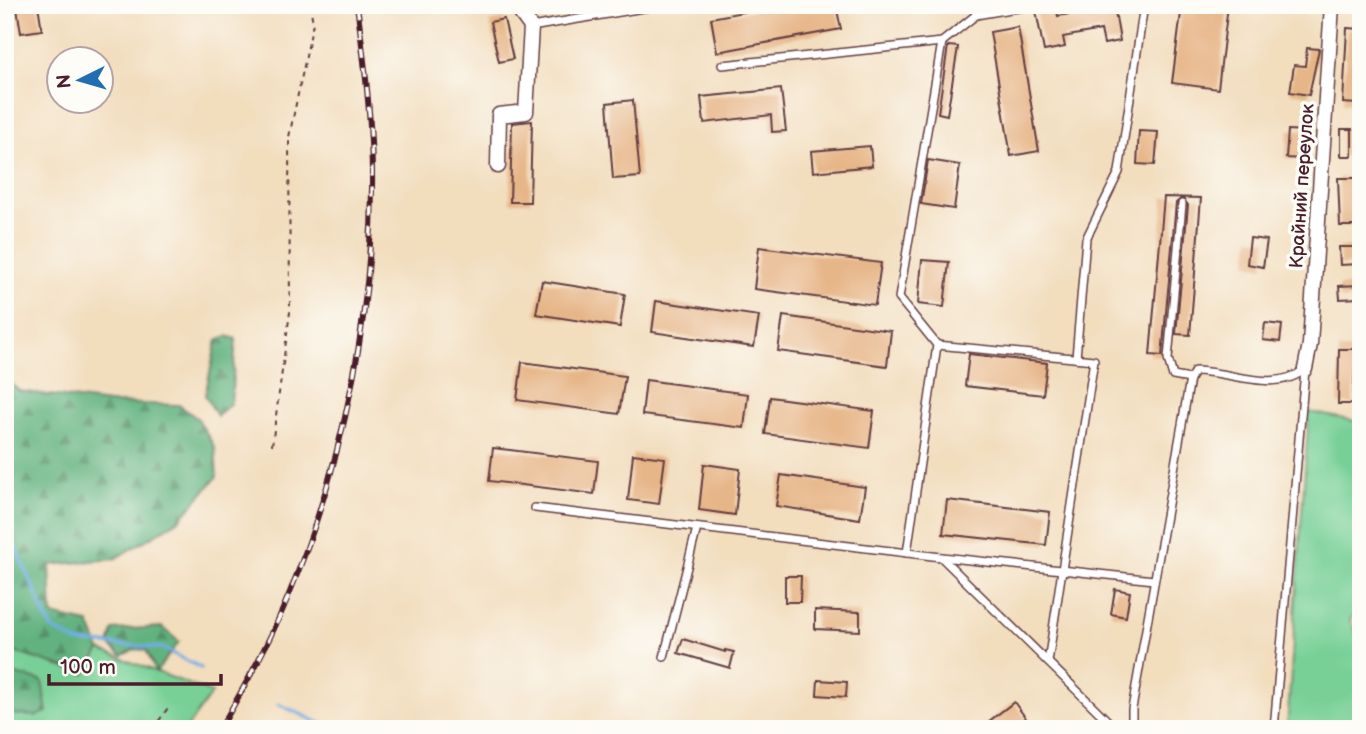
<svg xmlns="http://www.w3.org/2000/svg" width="1366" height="734" font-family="'Balsamiq Sans',sans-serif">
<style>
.green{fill:#78d096;stroke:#617860;stroke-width:2}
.forest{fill:url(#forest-firs);stroke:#566855;stroke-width:2}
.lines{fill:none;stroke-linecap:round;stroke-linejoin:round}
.stream{stroke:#70aee3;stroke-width:3.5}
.building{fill:#e7b688}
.lane-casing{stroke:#633c41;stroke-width:10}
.street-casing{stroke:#633c41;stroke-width:17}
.path{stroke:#633c41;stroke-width:2;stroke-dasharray:5 5;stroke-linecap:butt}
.lane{stroke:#fff;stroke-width:7}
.street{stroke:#fff;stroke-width:14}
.rail-casing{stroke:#4a1f2b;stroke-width:6}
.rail{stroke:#fdfcf7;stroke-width:3.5;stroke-dasharray:10;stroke-linecap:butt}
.labels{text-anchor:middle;stroke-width:7;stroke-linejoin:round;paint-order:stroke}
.street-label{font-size:19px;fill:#4a1f2b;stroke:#fdfcf7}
</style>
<defs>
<pattern id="forest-firs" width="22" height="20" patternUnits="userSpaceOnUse" patternTransform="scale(1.75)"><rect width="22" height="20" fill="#62b27f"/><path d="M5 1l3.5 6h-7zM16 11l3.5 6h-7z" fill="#539068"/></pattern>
</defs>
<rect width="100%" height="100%" fill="#fdfcf7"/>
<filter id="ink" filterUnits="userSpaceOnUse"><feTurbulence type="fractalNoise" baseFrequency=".0143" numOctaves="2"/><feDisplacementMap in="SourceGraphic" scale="14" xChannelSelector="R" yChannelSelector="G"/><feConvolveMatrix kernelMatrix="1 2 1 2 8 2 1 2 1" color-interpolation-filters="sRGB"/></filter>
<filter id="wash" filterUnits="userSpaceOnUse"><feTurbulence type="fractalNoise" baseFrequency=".00686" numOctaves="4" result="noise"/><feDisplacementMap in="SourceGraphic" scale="28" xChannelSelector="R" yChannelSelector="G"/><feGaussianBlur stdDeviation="1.57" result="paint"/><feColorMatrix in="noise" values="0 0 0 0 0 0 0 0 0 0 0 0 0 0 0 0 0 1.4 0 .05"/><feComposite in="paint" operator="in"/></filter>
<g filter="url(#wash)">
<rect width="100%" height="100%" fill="#f2ddbd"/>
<g class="green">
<polygon points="1309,412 1361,422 1361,603 1350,620 1361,644 1361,729 1287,729"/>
<polygon points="5,649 85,674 100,650 212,693 186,729 5,729"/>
</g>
<g class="forest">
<polygon points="227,336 236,339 231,403 217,416 205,395 217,340"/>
<polygon points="5,378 19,391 109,403 179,405 198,419 215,448 217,477 178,521 114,559 50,565 52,615 89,623 100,650 85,674 5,649"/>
<polygon points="162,627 179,642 156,672 146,650 135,649 122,656 109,645 113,630"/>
<polygon points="5,671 42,681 47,712 36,716 7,714 5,717"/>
</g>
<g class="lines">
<g class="stream">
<polyline points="5,523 51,628 77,642 162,648 201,668"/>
<polyline points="278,704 333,729"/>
</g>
</g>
<g id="blocks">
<g class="building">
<polygon points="38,5 42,30 21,33 17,8"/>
<polygon points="780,5 836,5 841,29 717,52 711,18"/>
<polygon points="1101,5 1114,5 1120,41 1104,44 1101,30 1063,37 1065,47 1044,51 1036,11 1056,7 1058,16 1101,8"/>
<polygon points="1182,5 1228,5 1218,89 1172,83"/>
<polygon points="504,19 513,59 499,62 490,22"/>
<polygon points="1018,27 1039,151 1011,156 990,32"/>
<polygon points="1347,28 1361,29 1357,104 1343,103"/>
<polygon points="948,46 958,47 947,115 938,113"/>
<polygon points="1307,48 1319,49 1309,95 1290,92 1294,65 1305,66"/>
<polygon points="781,89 786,131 772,132 771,115 704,123 701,97"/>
<polygon points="633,100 640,177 613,179 607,103"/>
<polygon points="532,121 530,202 510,202 512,123"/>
<rect x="1341" y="129" width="11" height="27"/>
<polygon points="1288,130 1304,131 1302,159 1286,158"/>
<polygon points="1139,131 1158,132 1155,165 1137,164"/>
<polygon points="870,146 872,166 813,172 811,151"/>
<polygon points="928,160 960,165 954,209 921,204"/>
<polygon points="1338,178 1357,178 1357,209 1360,209 1360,226 1340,226"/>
<polygon points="1164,197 1201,198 1190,335 1176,334 1188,205 1182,198 1176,203 1162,356 1150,355"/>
<polygon points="1250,238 1267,240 1263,267 1247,264"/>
<polygon points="759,247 881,263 875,305 754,289"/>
<polygon points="1339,247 1359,247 1359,264 1340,265"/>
<polygon points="922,260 949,262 944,307 918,304"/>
<polygon points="542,281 625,294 620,327 536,314"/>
<polygon points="1359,285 1359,298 1340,299 1339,286"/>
<polygon points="656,301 759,316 754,347 652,332"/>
<polygon points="783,316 891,331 887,366 778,351"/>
<polygon points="1265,323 1282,325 1280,342 1263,340"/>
<polygon points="1339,349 1356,349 1353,404 1338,404"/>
<polygon points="969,354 1047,363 1043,395 965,386"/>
<polygon points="522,362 625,376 619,414 517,400"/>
<polygon points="646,380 748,394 744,428 642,415"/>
<polygon points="770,397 874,411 869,448 765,434"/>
<polygon points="493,448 598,461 594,494 489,481"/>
<polygon points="633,454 665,458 659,504 628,500"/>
<polygon points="704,464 740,469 735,515 699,510"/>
<polygon points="781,475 865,487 860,519 776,506"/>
<polygon points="947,500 1050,512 1046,545 943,534"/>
<polygon points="785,576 801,576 800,602 785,602"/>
<polygon points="1115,589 1130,592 1126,617 1111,614"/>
<polygon points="815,610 860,612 860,631 815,629"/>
<polygon points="683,639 725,652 725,650 734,652 730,668 678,653"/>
<polygon points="818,680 847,682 846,697 817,695"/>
<polygon points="1014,702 1028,721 1018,729 993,729 988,722"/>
</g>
</g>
</g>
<g filter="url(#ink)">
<use href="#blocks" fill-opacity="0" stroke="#633c41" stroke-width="2"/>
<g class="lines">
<defs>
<g id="lane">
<polyline points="975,5 976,15 1035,5"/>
<polyline points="531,27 661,5"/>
<polyline points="722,65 942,42 976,15"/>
<polyline points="1182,204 1168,359 1173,376 1190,379"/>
<polyline points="937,345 1094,360 1048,662"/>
<polyline points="1076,358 1086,239 1119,172 1144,5"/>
<polyline points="535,508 941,557 1116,729"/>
<polyline points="907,553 937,345 899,298 942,42"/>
<polyline points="942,557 1154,580"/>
<polyline points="664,657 697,528"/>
<path d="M 1132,729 L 1132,709 L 1190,379 L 1195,371 C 1229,371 1276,394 1305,369"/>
<polyline points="1274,729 1305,370"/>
</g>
<g id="street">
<polyline points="498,166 499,115 526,112 531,27 515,5"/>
<polyline points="1305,369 1310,344 1332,5"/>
</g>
</defs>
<use href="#lane" class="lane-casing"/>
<use href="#street" class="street-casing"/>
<g class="path">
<polyline points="272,445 290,312 289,137 313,23 310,5"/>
<polyline points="153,729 170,705"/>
</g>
<use href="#lane" class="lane"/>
<use href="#street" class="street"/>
<defs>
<path id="rail" d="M 220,729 C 246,684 271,640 290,592 C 344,460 374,311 372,169 C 371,114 364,59 357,5"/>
</defs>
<use href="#rail" class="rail-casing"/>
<use href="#rail" class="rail"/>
</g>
</g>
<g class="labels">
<g class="street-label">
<text transform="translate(1301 186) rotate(-86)" y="7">Крайний переулок</text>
</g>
</g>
<rect width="1366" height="734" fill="none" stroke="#fdfcf7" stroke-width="28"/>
<g transform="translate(80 80) rotate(265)"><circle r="33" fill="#fdfcf7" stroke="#b5a4a5" stroke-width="2"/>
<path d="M0-5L12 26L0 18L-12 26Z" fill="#1f6fb2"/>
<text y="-10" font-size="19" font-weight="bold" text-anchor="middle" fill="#4a1f2b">N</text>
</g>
<path d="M49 674v10h172v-10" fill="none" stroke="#4a1f2b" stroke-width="3.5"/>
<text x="60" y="674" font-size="21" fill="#4a1f2b" stroke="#fdfcf7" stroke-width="5" paint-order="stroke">100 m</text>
</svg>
